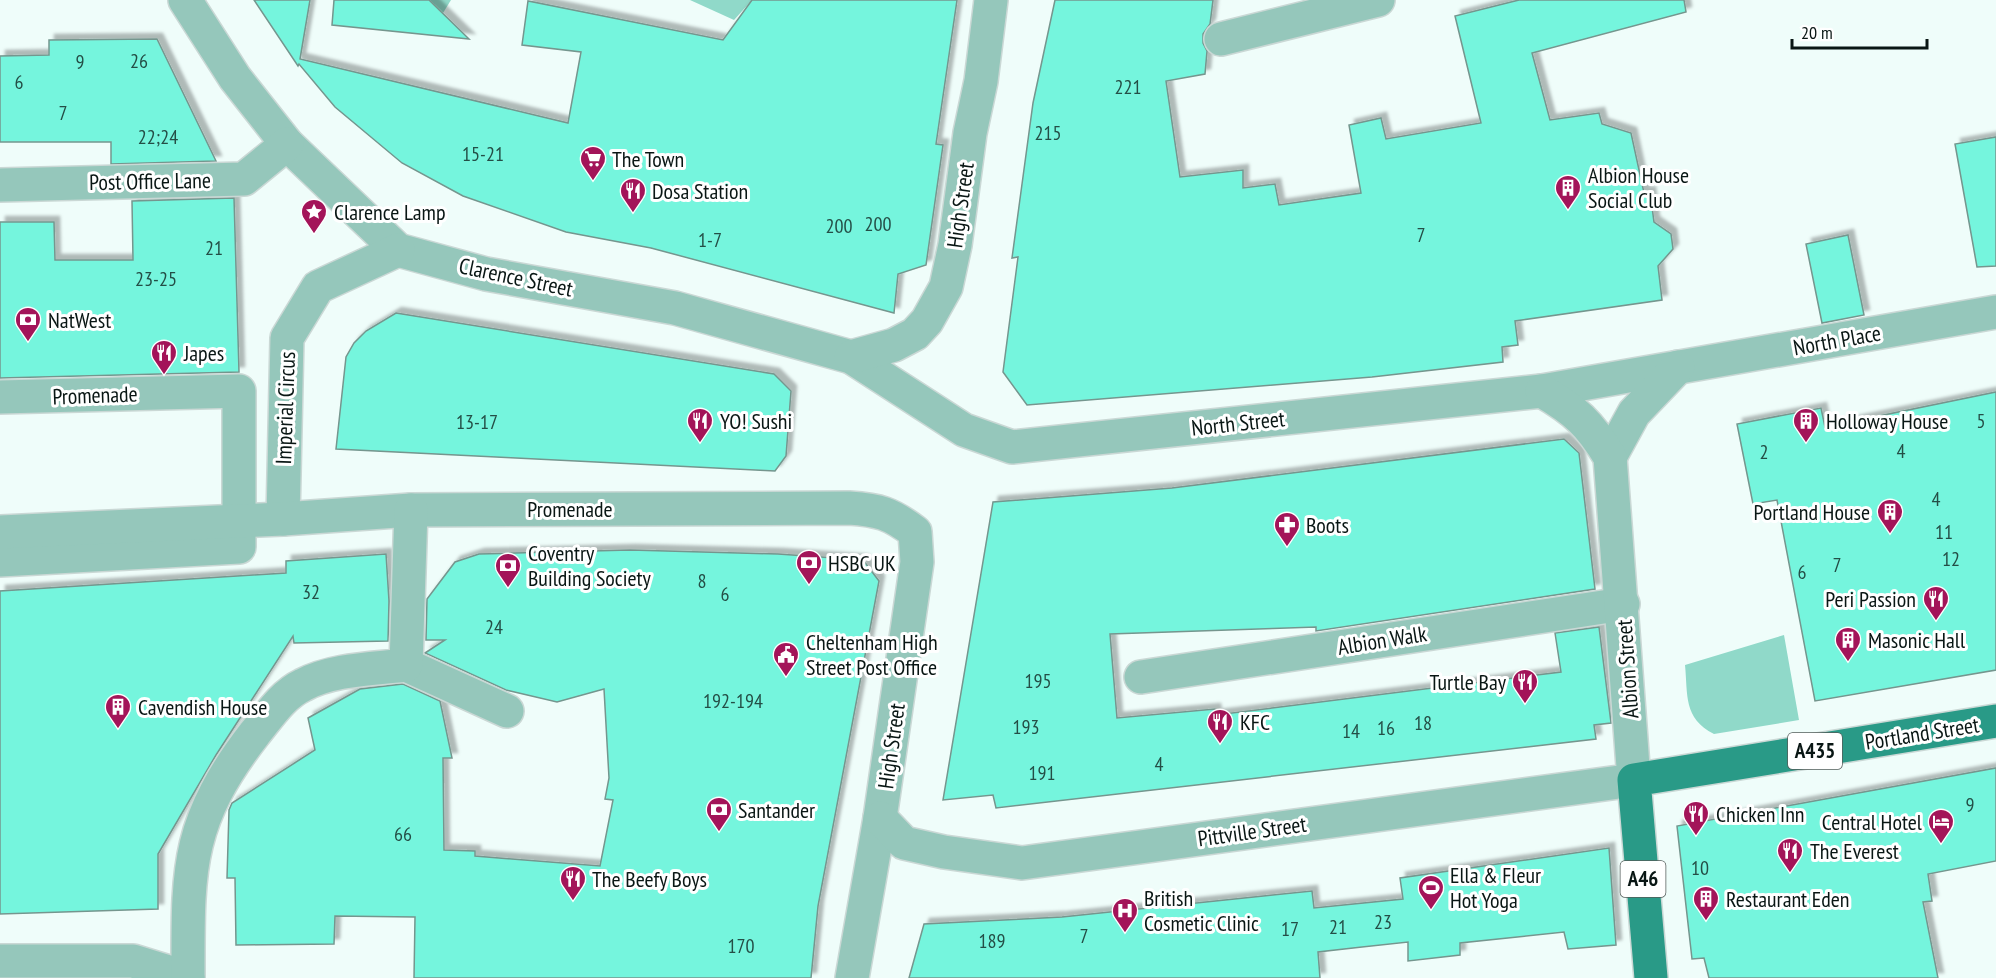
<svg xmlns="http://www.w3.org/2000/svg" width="1996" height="978" font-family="'PT Sans Narrow',sans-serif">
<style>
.green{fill:#90d9c9}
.building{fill:#75f5dd;stroke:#74968e;stroke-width:1.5;filter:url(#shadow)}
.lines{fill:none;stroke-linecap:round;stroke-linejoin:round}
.street-casing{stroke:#cad8d5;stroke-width:36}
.primary-casing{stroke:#cad8d5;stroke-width:36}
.street{stroke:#95c7bb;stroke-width:33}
.primary{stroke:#299a87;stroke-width:33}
.labels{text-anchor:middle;stroke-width:6;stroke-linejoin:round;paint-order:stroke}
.number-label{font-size:20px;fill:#244e46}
.shield{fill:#fff;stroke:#535c5a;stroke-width:1.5}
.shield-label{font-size:21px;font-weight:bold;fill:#091614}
.poi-label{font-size:22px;fill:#091614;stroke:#fff;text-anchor:start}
.street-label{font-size:22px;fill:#091614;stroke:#fff}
</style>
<defs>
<filter id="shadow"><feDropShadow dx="5.5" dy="-5.5" stdDeviation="1.5" flood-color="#0004"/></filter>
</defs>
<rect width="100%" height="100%" fill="#effdfa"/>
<g class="green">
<polygon points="429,0 451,0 443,13"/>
<polygon points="690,0 752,0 734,20"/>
<path d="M 1784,635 L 1799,720 L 1714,734 C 1683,718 1688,695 1685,665 Z"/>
</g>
<g class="building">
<polygon points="254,0 310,0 300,59 568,123 581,52 522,45 528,1 723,40 752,0 957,0 936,144 943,145 926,265 898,274 894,313 651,248 566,232 463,196 402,163 335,107 299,64 298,66"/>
<polygon points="334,0 429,0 469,39 332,25"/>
<polygon points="1055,0 1213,0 1210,24 1203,34 1203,43 1207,51 1205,74 1166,81 1180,177 1243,170 1243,188 1275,184 1279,205 1361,193 1349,125 1381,118 1386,139 1481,123 1455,16 1519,0 1684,0 1686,12 1532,53 1550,120 1599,113 1602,124 1631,133 1644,193 1650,192 1654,222 1671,234 1673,249 1658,266 1662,300 1515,321 1518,345 1502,347 1503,362 1372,377 1027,405 1003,372 1018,257 1012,258 1033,103"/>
<polygon points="157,39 216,161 111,164 111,142 0,142 0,56 49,55 49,40"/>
<polygon points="1996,137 1996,266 1977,267 1955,144"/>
<polygon points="234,198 239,372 0,378 0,222 54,222 55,260 133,260 132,201"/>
<polygon points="1848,235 1864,315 1822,323 1806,244"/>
<polygon points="396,313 774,374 791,391 786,456 775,471 336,449 346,357 354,343 366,331"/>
<polygon points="1996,392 1996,670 1815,701 1777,500 1753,504 1737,424 1821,408 1825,427"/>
<polygon points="1564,439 1579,453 1595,589 1316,631 1316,627 1110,634 1117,718 1215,709 1216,715 1561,672 1555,633 1599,627 1611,723 1594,725 1596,739 996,808 993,795 943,800 993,502 1172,488"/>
<polygon points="630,550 778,554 863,560 879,581 818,906 811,978 414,978 415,917 335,916 334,944 236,945 235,878 227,878 229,810 232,803 315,750 308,718 360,689 403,684 440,701 452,758 443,758 444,850 475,851 475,856 600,866 613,800 605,799 609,778 604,689 557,702 506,690 425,653 445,640 426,640 427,599 455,562 479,554"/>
<polygon points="386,554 389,601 388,641 294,643 293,636 216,755 158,854 158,909 0,914 0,591 286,573 286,561"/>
<polygon points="1996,768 1996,861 1928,874 1932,901 1923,902 1938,978 1709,978 1704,958 1692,959 1677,826"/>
<polygon points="1609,848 1616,945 1568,949 1564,932 1460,943 1460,955 1408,961 1408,942 1362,947 1318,952 1320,978 909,978 924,924 1062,917 1312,891 1314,908 1403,899 1400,878"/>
</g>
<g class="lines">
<defs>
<g id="street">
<polyline points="185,0 235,78 287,144 398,250 486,274 675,308 851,357 964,430 1012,447 1542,391 1996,312"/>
<polyline points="1221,39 1378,0"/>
<polyline points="0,185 244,179 287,144"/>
<polyline points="851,357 894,345 915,334 927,321 946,287 955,245 970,133 981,81 991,0"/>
<polyline points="0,397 239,391 239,547 0,560"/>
<polyline points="1610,457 1634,413 1678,367"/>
<polyline points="283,519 287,338 318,287 398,250"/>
<path d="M 0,532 L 283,519 L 411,510 L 849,508 C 879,510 890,513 915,532 L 917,562 L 880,818 L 852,978"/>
<polyline points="406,665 507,711"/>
<polyline points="1141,677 1623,604"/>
<path d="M 880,818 L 904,843 L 944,852 L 1022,863 L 1634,780 L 1610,457 C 1589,423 1576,411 1542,391"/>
<polyline points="0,961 133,961 188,978"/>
<path d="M 188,978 C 188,870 185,823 255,733 C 269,716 282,695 303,685 C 333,669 373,669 406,665 L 411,510"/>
</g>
<polyline id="primary" points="1651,978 1634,780 1996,721"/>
</defs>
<use href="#street" class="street-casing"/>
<use href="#primary" class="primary-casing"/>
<use href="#street" class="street"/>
<use href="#primary" class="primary"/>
</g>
<defs>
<symbol id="supermarket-pin" viewBox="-11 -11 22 30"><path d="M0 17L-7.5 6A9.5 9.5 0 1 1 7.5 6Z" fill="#a31459" stroke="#fff"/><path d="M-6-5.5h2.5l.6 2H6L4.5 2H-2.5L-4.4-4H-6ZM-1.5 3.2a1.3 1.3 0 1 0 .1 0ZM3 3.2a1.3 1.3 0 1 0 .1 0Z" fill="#fff"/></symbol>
<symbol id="building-pin" viewBox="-11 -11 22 30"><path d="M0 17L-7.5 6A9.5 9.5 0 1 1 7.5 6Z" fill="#a31459" stroke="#fff"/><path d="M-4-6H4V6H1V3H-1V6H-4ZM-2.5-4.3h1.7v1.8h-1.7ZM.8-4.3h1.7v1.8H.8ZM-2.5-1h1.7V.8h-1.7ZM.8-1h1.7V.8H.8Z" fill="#fff"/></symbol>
<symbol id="restaurant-pin" viewBox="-11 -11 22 30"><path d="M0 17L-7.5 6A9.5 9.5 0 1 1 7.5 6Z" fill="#a31459" stroke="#fff"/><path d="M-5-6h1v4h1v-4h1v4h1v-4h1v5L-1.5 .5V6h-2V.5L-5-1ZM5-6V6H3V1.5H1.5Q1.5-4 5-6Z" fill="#fff"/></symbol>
<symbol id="sight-pin" viewBox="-11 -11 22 30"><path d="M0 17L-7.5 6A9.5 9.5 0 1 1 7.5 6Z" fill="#a31459" stroke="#fff"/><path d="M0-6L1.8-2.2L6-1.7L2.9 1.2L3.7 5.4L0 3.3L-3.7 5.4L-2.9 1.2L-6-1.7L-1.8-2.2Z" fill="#fff"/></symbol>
<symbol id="bank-pin" viewBox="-11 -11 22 30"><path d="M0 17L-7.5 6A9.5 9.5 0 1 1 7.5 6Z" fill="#a31459" stroke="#fff"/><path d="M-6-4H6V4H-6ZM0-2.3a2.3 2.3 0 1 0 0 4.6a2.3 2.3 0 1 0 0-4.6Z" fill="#fff"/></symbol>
<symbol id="pharmacy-pin" viewBox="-11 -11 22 30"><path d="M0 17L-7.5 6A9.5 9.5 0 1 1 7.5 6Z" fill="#a31459" stroke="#fff"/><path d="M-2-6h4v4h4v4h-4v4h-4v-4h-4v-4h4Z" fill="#fff"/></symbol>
<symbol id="civic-pin" viewBox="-11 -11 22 30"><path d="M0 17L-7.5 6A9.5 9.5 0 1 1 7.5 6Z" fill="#a31459" stroke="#fff"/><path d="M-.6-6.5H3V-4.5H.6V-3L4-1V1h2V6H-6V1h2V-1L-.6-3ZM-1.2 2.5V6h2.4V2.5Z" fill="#fff"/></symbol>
<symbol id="hotel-pin" viewBox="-11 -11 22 30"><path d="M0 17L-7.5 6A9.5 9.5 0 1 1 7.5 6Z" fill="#a31459" stroke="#fff"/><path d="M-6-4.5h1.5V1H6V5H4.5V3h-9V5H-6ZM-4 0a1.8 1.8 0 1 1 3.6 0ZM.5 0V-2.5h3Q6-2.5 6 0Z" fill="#fff"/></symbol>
<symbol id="stadium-pin" viewBox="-11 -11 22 30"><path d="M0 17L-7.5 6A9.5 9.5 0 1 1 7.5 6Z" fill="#a31459" stroke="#fff"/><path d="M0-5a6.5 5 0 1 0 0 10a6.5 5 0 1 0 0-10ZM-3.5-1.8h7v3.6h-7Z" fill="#fff"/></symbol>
<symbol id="hospital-pin" viewBox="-11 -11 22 30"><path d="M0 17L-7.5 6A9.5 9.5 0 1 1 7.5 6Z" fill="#a31459" stroke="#fff"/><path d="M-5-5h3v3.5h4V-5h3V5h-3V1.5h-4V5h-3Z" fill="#fff"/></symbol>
</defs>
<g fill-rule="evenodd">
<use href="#supermarket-pin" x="578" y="144" width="30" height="40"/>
<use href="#building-pin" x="1553" y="173" width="30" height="40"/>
<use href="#restaurant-pin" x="618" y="176" width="30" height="40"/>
<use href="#sight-pin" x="299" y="197" width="30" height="40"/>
<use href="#bank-pin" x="13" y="305" width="30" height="40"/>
<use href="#restaurant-pin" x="149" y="338" width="30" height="40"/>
<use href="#restaurant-pin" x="685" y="406" width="30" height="40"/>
<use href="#building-pin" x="1791" y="406" width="30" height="40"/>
<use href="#building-pin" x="1875" y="497" width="30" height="40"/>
<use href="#pharmacy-pin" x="1272" y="510" width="30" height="40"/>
<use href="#bank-pin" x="794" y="548" width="30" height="40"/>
<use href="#bank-pin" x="493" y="551" width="30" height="40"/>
<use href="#restaurant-pin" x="1921" y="584" width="30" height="40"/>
<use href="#building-pin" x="1833" y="625" width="30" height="40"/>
<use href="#civic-pin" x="771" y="640" width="30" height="40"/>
<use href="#restaurant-pin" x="1510" y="667" width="30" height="40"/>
<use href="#building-pin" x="103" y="692" width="30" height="40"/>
<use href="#restaurant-pin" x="1205" y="707" width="30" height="40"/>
<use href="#bank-pin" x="704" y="795" width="30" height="40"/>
<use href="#restaurant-pin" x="1681" y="799" width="30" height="40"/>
<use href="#hotel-pin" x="1926" y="807" width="30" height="40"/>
<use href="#restaurant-pin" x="1775" y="836" width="30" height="40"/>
<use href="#restaurant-pin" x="558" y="864" width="30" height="40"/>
<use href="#stadium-pin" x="1416" y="873" width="30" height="40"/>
<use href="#building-pin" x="1691" y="884" width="30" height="40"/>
<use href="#hospital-pin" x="1110" y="896" width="30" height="40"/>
</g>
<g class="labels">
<g class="number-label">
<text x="139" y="68">26</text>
<text x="80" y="69">9</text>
<text x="19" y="89">6</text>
<text x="1128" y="94">221</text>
<text x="63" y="120">7</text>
<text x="1048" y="140">215</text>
<text x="158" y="144">22;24</text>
<text x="483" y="161">15-21</text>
<text x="878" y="231">200</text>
<text x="839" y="233">200</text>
<text x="1421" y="242">7</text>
<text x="710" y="247">1-7</text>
<text x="214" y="255">21</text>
<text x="156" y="286">23-25</text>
<text x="1981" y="428">5</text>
<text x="477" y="429">13-17</text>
<text x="1901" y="458">4</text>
<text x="1764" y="459">2</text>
<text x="1936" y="506">4</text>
<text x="1944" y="539">11</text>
<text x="1951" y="566">12</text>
<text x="1837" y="572">7</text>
<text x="1802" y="579">6</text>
<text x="702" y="588">8</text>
<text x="311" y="599">32</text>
<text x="725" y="601">6</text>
<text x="494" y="634">24</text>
<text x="1038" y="688">195</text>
<text x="733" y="708">192-194</text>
<text x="1423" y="730">18</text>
<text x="1026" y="734">193</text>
<text x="1386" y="735">16</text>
<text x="1351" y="738">14</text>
<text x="1159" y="771">4</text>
<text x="1042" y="780">191</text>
<text x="1970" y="812">9</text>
<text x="403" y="841">66</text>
<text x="1700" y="875">10</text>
<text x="1383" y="929">23</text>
<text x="1338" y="934">21</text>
<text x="1290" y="936">17</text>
<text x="1084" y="943">7</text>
<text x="992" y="948">189</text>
<text x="741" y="953">170</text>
</g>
<g class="shield">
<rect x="1788" y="733" width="54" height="36" rx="4.5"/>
<rect x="1620.5" y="861" width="45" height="36" rx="4.5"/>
</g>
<g class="shield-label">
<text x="1815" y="758">A435</text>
<text x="1643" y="886">A46</text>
</g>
<g class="poi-label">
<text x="612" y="167">The Town</text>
<text x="1588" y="183">Albion House<tspan x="1588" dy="25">Social Club</tspan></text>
<text x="652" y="199">Dosa Station</text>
<text x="334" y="220">Clarence Lamp</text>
<text x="48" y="328">NatWest</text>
<text x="184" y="361">Japes</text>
<text x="720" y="429">YO! Sushi</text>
<text x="1826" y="429">Holloway House</text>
<text x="1870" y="520" text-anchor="end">Portland House</text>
<text x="1306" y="533">Boots</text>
<text x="528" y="561">Coventry<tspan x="528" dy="25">Building Society</tspan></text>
<text x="828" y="571">HSBC UK</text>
<text x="1916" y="607" text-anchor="end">Peri Passion</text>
<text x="1868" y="648">Masonic Hall</text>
<text x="806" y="650">Cheltenham High<tspan x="806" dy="25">Street Post Office</tspan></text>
<text x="1506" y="690" text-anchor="end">Turtle Bay</text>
<text x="138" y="715">Cavendish House</text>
<text x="1240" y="730">KFC</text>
<text x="738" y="818">Santander</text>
<text x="1716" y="822">Chicken Inn</text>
<text x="1922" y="830" text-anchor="end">Central Hotel</text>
<text x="1810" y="859">The Everest</text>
<text x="1450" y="883">Ella &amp; Fleur<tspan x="1450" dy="25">Hot Yoga</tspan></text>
<text x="592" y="887">The Beefy Boys</text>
<text x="1144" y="906">British<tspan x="1144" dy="25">Cosmetic Clinic</tspan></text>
<text x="1726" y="907">Restaurant Eden</text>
</g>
<g class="street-label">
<text transform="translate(150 181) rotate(-1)" y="8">Post Office Lane</text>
<text transform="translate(960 205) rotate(-82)" y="8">High Street</text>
<text transform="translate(516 277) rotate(12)" y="8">Clarence Street</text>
<text transform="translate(1837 340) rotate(-10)" y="8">North Place</text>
<text transform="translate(95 395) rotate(-2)" y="8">Promenade</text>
<text transform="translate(285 408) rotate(-88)" y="8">Imperial Circus</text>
<text transform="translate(1238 423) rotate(-6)" y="8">North Street</text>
<text x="570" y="517">Promenade</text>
<text transform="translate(1382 640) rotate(-9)" y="8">Albion Walk</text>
<text transform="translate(1627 669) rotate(-94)" y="8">Albion Street</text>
<text transform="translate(1922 733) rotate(-9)" y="8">Portland Street</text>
<text transform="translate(891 746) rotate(-82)" y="8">High Street</text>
<text transform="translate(1252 831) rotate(-8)" y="8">Pittville Street</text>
</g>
</g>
<path d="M1792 39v9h135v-9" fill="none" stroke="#091614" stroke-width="3"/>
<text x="1801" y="39" font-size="18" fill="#091614" stroke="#ffffff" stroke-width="4.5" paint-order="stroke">20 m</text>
</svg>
